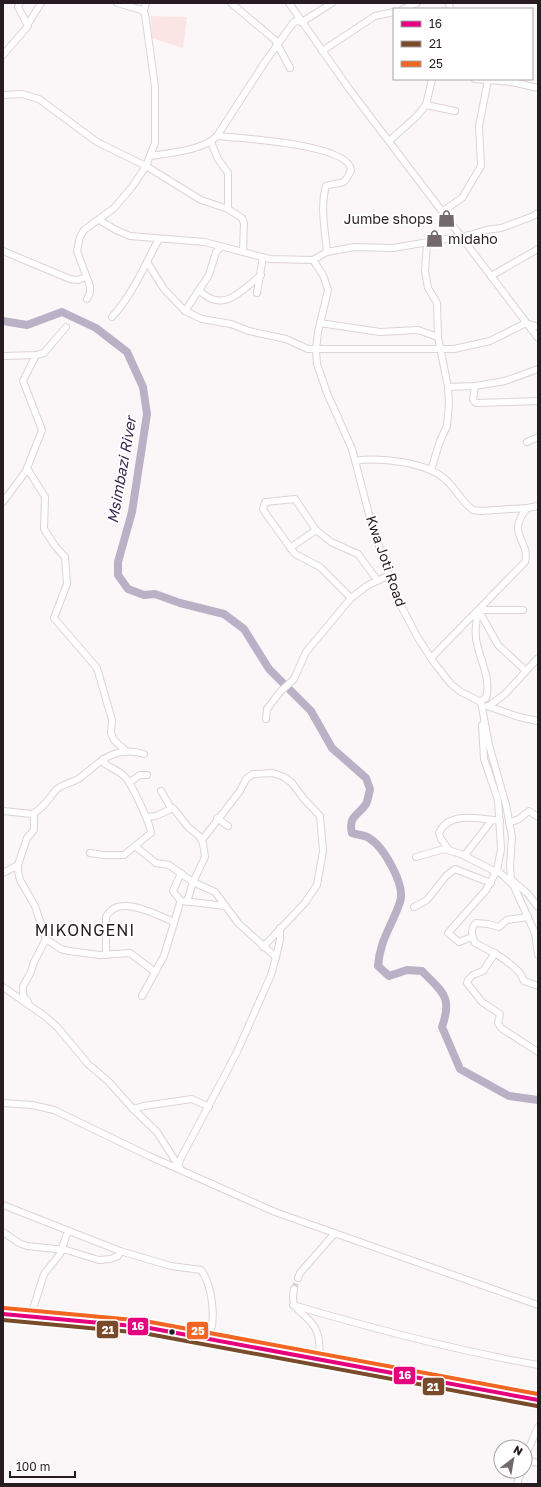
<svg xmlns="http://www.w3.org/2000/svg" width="541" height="1487" font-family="'Golos Text',sans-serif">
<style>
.green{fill:#fae5e4}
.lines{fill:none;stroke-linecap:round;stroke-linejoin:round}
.stream{stroke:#bab1c7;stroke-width:1.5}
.river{stroke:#bab1c7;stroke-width:8}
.minor-tunnel{stroke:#dbd6d9;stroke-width:6;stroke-dasharray:6 3;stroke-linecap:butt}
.minor-casing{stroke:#dcd3d8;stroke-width:8}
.major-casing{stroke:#d7d3d5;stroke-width:10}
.minor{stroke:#fefefe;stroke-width:6}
.major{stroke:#eee5e8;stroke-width:8}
.bus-1-casing{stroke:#fff;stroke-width:7}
.bus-2-casing{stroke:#fff;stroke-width:7}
.bus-3-casing{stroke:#fff;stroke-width:7}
.bus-1{stroke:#e5007d;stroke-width:4}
.bus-2{stroke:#7a4b2a;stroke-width:4}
.bus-3{stroke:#f26522;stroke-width:4}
.bus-dot{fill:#281b22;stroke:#fff;stroke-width:1.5}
.labels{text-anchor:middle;stroke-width:3.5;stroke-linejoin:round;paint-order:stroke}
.poi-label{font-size:14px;fill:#281b22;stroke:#fff;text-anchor:end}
.street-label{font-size:14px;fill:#281b22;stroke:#fff}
.water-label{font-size:15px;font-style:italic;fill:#3a2852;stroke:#fff}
.quarter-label{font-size:16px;letter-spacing:1px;fill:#281b22;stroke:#fff}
.line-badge{stroke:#fff;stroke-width:1.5}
.badge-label{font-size:11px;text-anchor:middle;font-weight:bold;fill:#fff}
</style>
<rect width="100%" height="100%" fill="#fbf7f9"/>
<polygon class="green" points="151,16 187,17 183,48 152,38"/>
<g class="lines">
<polyline class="stream" points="3,1308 114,1320"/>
<path class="river" d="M 3,321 L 27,325 L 62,312 L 96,328 L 127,352 L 143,387 L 147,414 L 132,512 L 118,562 L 118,575 L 128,589 L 144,595 L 155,594 L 180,603 L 224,614 L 244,629 L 269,669 L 311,711 L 332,748 L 366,778 L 370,789 C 369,793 368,800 366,804 C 358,816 348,816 352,833 C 357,835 365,835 369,838 C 384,847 406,886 400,902 C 392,926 380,939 378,966 L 389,976 L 407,970 L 422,971 C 442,992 453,996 442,1027 L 460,1069 L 509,1096 L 538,1100"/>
<polyline class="minor-tunnel" points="294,1289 298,1278"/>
<defs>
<g id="minor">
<polyline points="231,3 275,40 290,68"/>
<polyline points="289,3 350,90 538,338"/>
<polyline points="449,3 450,9"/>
<polyline points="403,9 417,3"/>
<polyline points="144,11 146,3"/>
<polyline points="28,24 41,3"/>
<polyline points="322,51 375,16 394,12"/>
<polyline points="3,55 28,26 18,7 20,3"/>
<polyline points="475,79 512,82 538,88"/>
<polyline points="3,95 22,94 39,99 97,142 146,166 201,200 228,209"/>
<polyline points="426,105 455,111"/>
<path d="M 217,136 C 239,138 349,144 351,170 C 343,189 341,180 326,186 C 320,206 325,231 327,252"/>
<polyline points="389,141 416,117 426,105 432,79"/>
<polyline points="211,142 218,159 228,173 228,209 242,218 244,223 243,251"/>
<path d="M 151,156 C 170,153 204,150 217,136 L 265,62 L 293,23 L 296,21 L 302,22 L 332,3"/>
<polyline points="443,211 462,198 481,166 479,126 488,80"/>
<polyline points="99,220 116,230 130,236 205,242 270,259 313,260 327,252 354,247 393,248 470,235 486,230 501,228 531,217 538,213"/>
<polyline points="427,244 425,271 428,288 437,303 438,337 448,387 449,403 447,426 440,441 431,470"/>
<polyline points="3,251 70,279 78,280 86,277"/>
<polyline points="313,260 323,275 328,290 318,332 316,350 317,364 327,393 352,449 371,522 390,579 399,602 418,638 435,664 451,684 461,692 481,702 489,745 506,805 512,837 510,866 511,880 535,933 538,955"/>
<polyline points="147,262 164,289 185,311 202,319 231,324 249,331 286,339 308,349 454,349 490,341 526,323 538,327"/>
<polyline points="491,276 538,249"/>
<path d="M 199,290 C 223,315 242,290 261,275"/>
<polyline points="257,293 263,257"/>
<polyline points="87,299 90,293 90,286 77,251 80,237 84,230 114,208 132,187 146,166 155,143 155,87 145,14 142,10 117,3"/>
<polyline points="185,311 209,275 216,252 221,247"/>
<path d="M 112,317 C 133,294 144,266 159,239"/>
<polyline points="320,323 380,332 418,330 438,337"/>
<polyline points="3,356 36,355 44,353 66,327"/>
<polyline points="475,386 473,400 476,403 538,401"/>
<polyline points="448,387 475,386 505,381 538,369"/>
<polyline points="527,442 538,437"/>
<path d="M 355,461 C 380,457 427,462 446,480 C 456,489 462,502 473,510 L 481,511 L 527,508"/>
<polyline points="27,468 45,497 44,529 55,546 65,557 67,584 54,618 97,668 112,720 111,733 114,740 126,751"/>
<polyline points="3,502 26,471 42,430 23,381 36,355"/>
<polyline points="290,548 316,530"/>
<polyline points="351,598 320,567 295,554 266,514 263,509 265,502 295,499 316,530 331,542 358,554 377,580"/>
<path d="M 479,610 C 475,623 474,635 478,648 C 482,664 491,680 486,698 L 480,701"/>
<polyline points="479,610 523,610"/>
<polyline points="479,611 498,645 526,671"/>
<path d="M 431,658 L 525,562 C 531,541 505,535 527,508 L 538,506"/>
<polyline points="487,706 519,717 538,721"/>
<polyline points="489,706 505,694 538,658"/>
<polyline points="266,719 267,709 280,692 294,679 306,652 351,598 368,585 388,576"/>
<polyline points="130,782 140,775 147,775"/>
<polyline points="161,791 171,808"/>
<path d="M 3,811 L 32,814 C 43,809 49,798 56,790 C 63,783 74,783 81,777 C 101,761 115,745 144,754"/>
<polyline points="34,813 34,830 27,838 18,865 18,871 20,880 35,906 46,939 61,949 69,951 100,955 130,953 155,972"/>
<polyline points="147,817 156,816 173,808 188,827 199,836 203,843 205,857 193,882 187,902"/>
<polyline points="217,818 228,826"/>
<polyline points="509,823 519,819 529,811 538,817"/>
<polyline points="202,840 240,791 246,779 253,774 273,773 284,777 292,783 304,799 320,816 323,851 317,885 304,904 263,947"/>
<polyline points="136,847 156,863 169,865 193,882 215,892 239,924 276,957 271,975 237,1052 182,1156 178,1165 181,1170"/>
<path d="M 449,850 L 441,839 L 439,833 C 449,810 482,819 500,821"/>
<path d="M 90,853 L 103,855 L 124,855 L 151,833 C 150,823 131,782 124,776 C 119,771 111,768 105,764 L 103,759"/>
<polyline points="465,855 492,820"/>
<polyline points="416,857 444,849 461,854 496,872"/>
<polyline points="497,870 512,884"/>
<polyline points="3,873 18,865"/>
<polyline points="513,881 528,894 538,907"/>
<polyline points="183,901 225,906"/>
<polyline points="414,907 427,900 446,876 455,869 491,883"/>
<path d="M 528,917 L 507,920 L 499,927 L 488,924 L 476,923 C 470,928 472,937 475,943 C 491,951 507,959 520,973 C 522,976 522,978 524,981 L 538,986"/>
<polyline points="472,937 459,942 448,933 486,890 497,870 501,849 498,800 484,759 482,725"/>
<polyline points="495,953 483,971 473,975 468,980 467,983 482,1002 500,1014 498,1023 501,1028 538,1052"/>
<path d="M 106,955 L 106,917 C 118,893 157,915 174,922"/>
<polyline points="276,957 280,940 280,928"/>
<polyline points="3,987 46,1017 58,1028 88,1064 108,1081 133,1109 157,1132 178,1165"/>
<polyline points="142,996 164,956 180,903 180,900 173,891 181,873"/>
<polyline points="28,1002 23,995 23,986 31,972 34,962 46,939"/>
<polyline points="3,1103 32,1105 54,1110 149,1156 275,1212 538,1305"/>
<polyline points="133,1109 144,1106 192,1099 209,1107"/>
<path d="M 3,1205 L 120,1251 L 171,1266 L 201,1270 C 212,1285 215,1314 211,1331"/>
<polyline points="3,1232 19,1243 27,1246 66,1250 99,1260 110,1259 118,1256 120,1251"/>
<polyline points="298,1278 300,1273 335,1233"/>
<path d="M 294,1289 C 289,1311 303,1310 313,1325 C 320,1334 320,1349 319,1359"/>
<path d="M 293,1305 C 374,1329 455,1350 538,1365"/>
<polyline points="33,1309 44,1274 60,1254 68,1231"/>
<polyline points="525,1457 538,1427"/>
<polyline points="525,1460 538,1463"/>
<polyline points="517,1484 521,1471"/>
</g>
<polyline id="major" points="3,1314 144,1327 538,1400"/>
</defs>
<use href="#minor" class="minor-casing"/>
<use href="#major" class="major-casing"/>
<use href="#minor" class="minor"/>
<use href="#major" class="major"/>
<defs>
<polyline id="bus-1" points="3,1314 144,1327 538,1400"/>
<polyline id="bus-2" points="3,1320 143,1333 537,1406"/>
<polyline id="bus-3" points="4,1308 145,1321 538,1394"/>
</defs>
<use href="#bus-1" class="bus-1-casing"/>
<use href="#bus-2" class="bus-2-casing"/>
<use href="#bus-3" class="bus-3-casing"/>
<use href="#bus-1" class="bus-1"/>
<use href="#bus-2" class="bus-2"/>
<use href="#bus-3" class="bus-3"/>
</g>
<defs>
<symbol id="shop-bare" viewBox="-9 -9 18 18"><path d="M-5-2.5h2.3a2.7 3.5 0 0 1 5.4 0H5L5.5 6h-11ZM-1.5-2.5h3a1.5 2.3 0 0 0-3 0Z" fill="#72686d" stroke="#fff" stroke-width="2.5" paint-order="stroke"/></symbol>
</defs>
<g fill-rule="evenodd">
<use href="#shop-bare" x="434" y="206" width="25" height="25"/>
<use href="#shop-bare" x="422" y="226" width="25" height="25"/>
</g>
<circle class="bus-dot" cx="172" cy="1332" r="3.5"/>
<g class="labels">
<g class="poi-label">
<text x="433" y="224">Jumbe shops</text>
<text x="448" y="244" text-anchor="start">midaho</text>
</g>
<g class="street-label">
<text transform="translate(386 561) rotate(71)" y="5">Kwa Joti Road</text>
</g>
<g class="water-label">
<text transform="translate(122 470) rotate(-80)" y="5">Msimbazi River</text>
</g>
<g class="quarter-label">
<text x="85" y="936">MIKONGENI</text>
</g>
</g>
<g class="line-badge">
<rect x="127" y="1317" width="22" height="19" rx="4" fill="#e5007d"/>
<rect x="96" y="1320" width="23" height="19" rx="4" fill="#7a4b2a"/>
<rect x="186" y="1321" width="23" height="19" rx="4" fill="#f26522"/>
<rect x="393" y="1366" width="23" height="19" rx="4" fill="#e5007d"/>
<rect x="422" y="1377" width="23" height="19" rx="4" fill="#7a4b2a"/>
</g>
<g class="badge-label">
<text x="138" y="1330">16</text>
<text x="108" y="1334">21</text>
<text x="198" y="1335">25</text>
<text x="405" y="1379">16</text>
<text x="433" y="1391">21</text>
</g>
<rect width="541" height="1487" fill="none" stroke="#281b22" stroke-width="8"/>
<rect x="393" y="8" width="140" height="72" fill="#ffffff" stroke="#a9a4a7"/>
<rect x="401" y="21" width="20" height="6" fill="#e5007d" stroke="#a9a4a7"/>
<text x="429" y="28" font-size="12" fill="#281b22">16</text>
<rect x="401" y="41" width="20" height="6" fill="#7a4b2a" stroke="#a9a4a7"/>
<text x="429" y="48" font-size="12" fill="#281b22">21</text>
<rect x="401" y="61" width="20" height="6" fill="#f26522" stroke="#a9a4a7"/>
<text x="429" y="68" font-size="12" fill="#281b22">25</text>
<g transform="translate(513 1459) rotate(31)"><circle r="19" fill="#ffffff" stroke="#a9a4a7"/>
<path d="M0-3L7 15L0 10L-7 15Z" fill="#72686d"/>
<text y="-6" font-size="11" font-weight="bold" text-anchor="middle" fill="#281b22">N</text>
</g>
<path d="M10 1471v6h65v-6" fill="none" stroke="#281b22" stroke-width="2"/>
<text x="16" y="1471" font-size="12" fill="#281b22" stroke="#ffffff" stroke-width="3" paint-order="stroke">100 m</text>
</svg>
